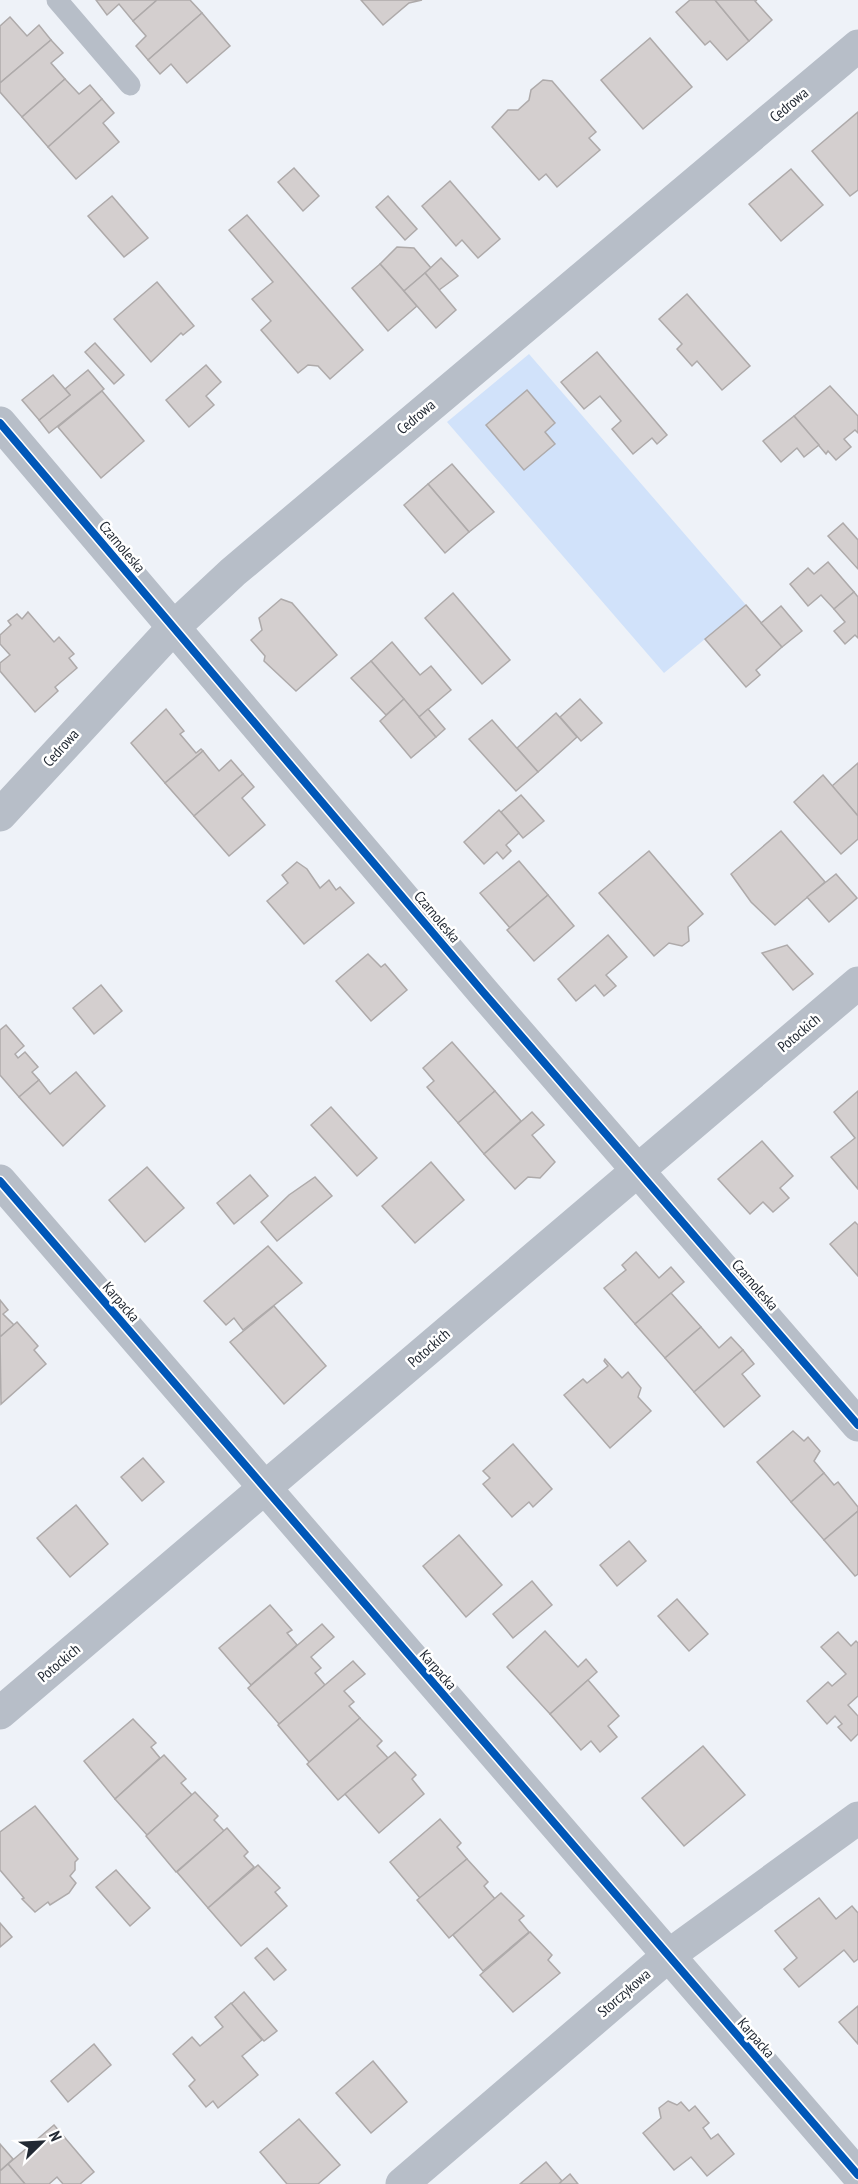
<svg xmlns="http://www.w3.org/2000/svg" width="858" height="2184" font-family="'PT Sans Narrow',sans-serif">
<style>
.green{fill:#d1e2fa}
.building{fill:#d4cfcf;stroke:#aeaaaa;stroke-width:1.5}
.lines{fill:none;stroke-linecap:round;stroke-linejoin:round}
.service{stroke:#b7bec8;stroke-width:21}
.minor{stroke:#b7bec8;stroke-width:33}
.cycleway-casing{stroke:#fff;stroke-width:11}
.cycleway{stroke:#0057b8;stroke-width:8}
.labels{text-anchor:middle;stroke-width:5;stroke-linejoin:round;paint-order:stroke}
.street-label{font-size:15px;fill:#222933;stroke:#fff}
</style>
<rect width="100%" height="100%" fill="#eef2f8"/>
<polygon class="green" points="529,354 746,605 664,673 447,422"/>
<g class="building">
<polygon points="96,0 157,0 133,21 119,4 107,15"/>
<polygon points="157,0 190,0 202,13 148,60 136,46 146,36 133,21"/>
<polygon points="361,0 422,0 409,3 383,25"/>
<polygon points="690,0 715,0 749,41 727,60 710,41 705,45 676,12"/>
<polygon points="715,0 757,0 755,1 772,20 749,41"/>
<polygon points="202,13 230,46 187,83 171,64 160,74 148,60"/>
<polygon points="10,17 27,36 39,25 51,40 0,83 0,26"/>
<polygon points="650,38 692,87 643,129 601,80"/>
<polygon points="51,40 63,53 51,63 65,79 22,117 0,92 0,83"/>
<polygon points="65,79 79,94 90,85 102,99 48,147 22,117"/>
<polygon points="543,80 552,81 596,132 589,138 600,150 557,187 546,174 539,180 492,127 508,110 518,110 529,100 531,90"/>
<polygon points="102,99 114,113 103,123 119,142 76,179 48,147"/>
<polygon points="858,112 858,190 850,196 812,151"/>
<polygon points="294,168 319,196 303,211 278,182"/>
<polygon points="791,169 823,205 781,241 749,204"/>
<polygon points="450,181 500,239 478,258 462,240 456,246 422,206"/>
<polygon points="112,196 148,238 124,257 88,216"/>
<polygon points="388,196 417,229 405,240 376,207"/>
<polygon points="247,215 363,350 330,379 318,366 308,365 298,373 261,330 271,321 252,299 273,282 229,230"/>
<polygon points="397,247 414,248 431,268 404,291 380,264"/>
<polygon points="441,258 458,276 439,290 425,273"/>
<polygon points="380,264 417,306 388,331 352,288"/>
<polygon points="425,273 456,310 436,328 404,291"/>
<polygon points="157,282 194,326 183,335 181,333 151,362 114,319"/>
<polygon points="687,294 750,366 722,390 697,361 692,366 677,349 682,344 659,319"/>
<polygon points="95,343 124,375 114,384 85,352"/>
<polygon points="597,352 667,435 657,444 652,438 633,454 612,429 621,421 600,396 584,409 561,382"/>
<polygon points="206,365 221,382 206,396 214,405 189,427 166,400"/>
<polygon points="88,370 104,389 49,433 39,420 70,395 65,389"/>
<polygon points="53,375 70,395 39,420 22,400"/>
<polygon points="830,386 858,416 858,433 855,430 844,439 851,447 836,460 828,451 826,454 794,416"/>
<polygon points="527,390 555,423 545,432 555,444 524,470 486,425"/>
<polygon points="102,391 144,441 101,478 58,427"/>
<polygon points="794,416 819,445 804,457 797,448 781,462 763,441"/>
<polygon points="452,464 494,512 469,532 428,484"/>
<polygon points="428,484 469,532 445,553 404,505"/>
<polygon points="843,523 858,540 858,569 828,536"/>
<polygon points="828,562 854,592 834,609 821,595 808,606 790,584 808,568 814,574"/>
<polygon points="854,592 858,597 858,638 855,635 845,644 834,631 845,622 834,609"/>
<polygon points="453,593 510,660 482,684 425,618"/>
<polygon points="281,599 292,603 337,655 296,691 264,661 265,656 251,640 262,630 259,618"/>
<polygon points="746,605 782,647 756,670 760,675 746,687 705,639"/>
<polygon points="781,606 802,631 782,647 761,623"/>
<polygon points="28,612 54,642 59,637 74,654 69,658 77,668 55,687 58,691 35,712 0,671 0,663 10,655 0,644 0,635 11,625 8,621 17,614 22,619"/>
<polygon points="392,642 420,675 431,666 451,690 419,717 371,661"/>
<polygon points="371,661 404,699 386,715 351,678"/>
<polygon points="404,699 436,737 411,758 380,721"/>
<polygon points="580,699 602,723 581,741 560,717"/>
<polygon points="166,709 184,731 180,734 196,753 201,749 203,751 165,783 131,743"/>
<polygon points="428,709 445,729 436,737 419,717"/>
<polygon points="556,713 577,737 538,772 517,748"/>
<polygon points="492,720 538,772 516,791 469,739"/>
<polygon points="203,751 219,771 231,760 243,774 194,816 165,783"/>
<polygon points="858,763 858,816 832,786"/>
<polygon points="243,774 254,787 242,798 265,825 229,856 194,816"/>
<polygon points="823,775 858,816 858,839 841,854 794,802"/>
<polygon points="521,795 544,821 523,838 501,812"/>
<polygon points="499,810 519,833 506,845 511,851 503,859 497,852 484,864 464,842"/>
<polygon points="781,831 825,882 775,925 751,902 731,874"/>
<polygon points="649,851 703,914 688,927 689,941 682,946 669,943 654,956 599,893"/>
<polygon points="519,861 548,895 510,928 480,893"/>
<polygon points="297,862 307,869 320,888 329,880 336,890 340,887 354,903 304,944 267,901 288,883 282,875"/>
<polygon points="836,874 857,898 829,922 807,897"/>
<polygon points="548,895 574,926 534,961 507,930"/>
<polygon points="608,935 627,957 606,975 616,986 604,996 595,985 576,1001 558,979"/>
<polygon points="787,945 813,974 793,990 762,953"/>
<polygon points="368,954 381,967 385,964 407,990 371,1021 336,981"/>
<polygon points="101,985 122,1011 94,1034 73,1008"/>
<polygon points="6,1025 24,1046 15,1054 18,1058 25,1052 38,1067 32,1072 39,1080 19,1097 0,1075 0,1030"/>
<polygon points="452,1042 495,1091 458,1123 427,1087 434,1081 423,1068"/>
<polygon points="76,1072 105,1106 63,1146 19,1097 39,1080 50,1094"/>
<polygon points="495,1091 521,1121 484,1154 458,1123"/>
<polygon points="858,1091 858,1189 831,1157 855,1138 834,1112"/>
<polygon points="331,1107 377,1158 357,1176 311,1125"/>
<polygon points="532,1112 544,1125 532,1135 555,1162 540,1178 528,1177 515,1189 484,1154"/>
<polygon points="762,1141 793,1176 780,1188 789,1198 773,1212 763,1202 750,1214 718,1179"/>
<polygon points="431,1162 464,1200 415,1243 382,1206"/>
<polygon points="147,1167 184,1208 145,1242 109,1200"/>
<polygon points="250,1175 268,1196 234,1224 217,1203"/>
<polygon points="315,1177 332,1196 277,1241 261,1222 289,1195"/>
<polygon points="855,1222 858,1225 858,1276 830,1244"/>
<polygon points="268,1246 302,1283 243,1330 234,1318 226,1325 204,1301"/>
<polygon points="636,1252 659,1278 671,1267 684,1282 635,1324 604,1288 626,1270 622,1265"/>
<polygon points="671,1293 701,1327 665,1358 635,1324"/>
<polygon points="0,1300 8,1310 3,1314 14,1325 0,1337"/>
<polygon points="274,1306 326,1366 284,1404 230,1342"/>
<polygon points="17,1322 38,1346 34,1350 46,1364 1,1404 0,1337"/>
<polygon points="701,1327 719,1348 731,1337 743,1350 694,1392 665,1358"/>
<polygon points="743,1350 754,1364 742,1374 760,1396 724,1427 694,1392"/>
<polygon points="605,1359 622,1378 628,1372 641,1388 638,1397 651,1411 610,1448 564,1395 583,1379 587,1383 608,1366 604,1361"/>
<polygon points="793,1431 804,1441 808,1437 820,1451 814,1461 824,1473 791,1502 757,1462"/>
<polygon points="513,1444 552,1489 533,1507 529,1502 512,1517 483,1484 490,1478 483,1471"/>
<polygon points="143,1458 164,1482 142,1501 121,1477"/>
<polygon points="824,1473 834,1485 838,1482 858,1507 858,1511 824,1540 791,1502"/>
<polygon points="76,1505 108,1544 70,1577 37,1538"/>
<polygon points="858,1511 858,1574 855,1576 824,1540"/>
<polygon points="459,1535 502,1585 466,1617 423,1566"/>
<polygon points="629,1541 646,1561 617,1586 600,1565"/>
<polygon points="532,1581 552,1605 513,1638 493,1614"/>
<polygon points="677,1599 708,1634 689,1651 658,1616"/>
<polygon points="270,1605 292,1630 287,1633 297,1645 251,1685 219,1648"/>
<polygon points="322,1624 334,1637 311,1657 321,1668 315,1673 325,1685 279,1724 248,1688"/>
<polygon points="545,1631 578,1667 586,1659 597,1672 550,1714 507,1667"/>
<polygon points="838,1632 851,1646 856,1641 858,1643 858,1696 848,1705 858,1716 858,1734 851,1741 838,1727 842,1724 835,1716 827,1724 807,1701 828,1682 832,1686 846,1674 821,1647"/>
<polygon points="353,1661 365,1674 344,1691 354,1702 349,1706 360,1718 309,1762 278,1725"/>
<polygon points="588,1680 619,1716 608,1726 617,1737 600,1752 591,1741 581,1750 550,1714"/>
<polygon points="360,1718 382,1741 377,1746 388,1758 338,1800 307,1764"/>
<polygon points="133,1719 156,1743 151,1747 160,1758 115,1799 84,1761"/>
<polygon points="703,1746 745,1795 684,1846 642,1798"/>
<polygon points="395,1752 416,1775 412,1779 424,1794 379,1833 345,1794"/>
<polygon points="164,1755 186,1779 181,1783 192,1795 147,1835 115,1799"/>
<polygon points="195,1792 218,1816 214,1820 224,1831 176,1872 146,1836"/>
<polygon points="35,1806 78,1859 75,1862 75,1870 70,1876 76,1883 69,1893 50,1905 48,1902 35,1912 22,1899 24,1898 0,1870 0,1832"/>
<polygon points="440,1819 461,1843 457,1847 467,1859 420,1898 390,1862"/>
<polygon points="227,1828 248,1852 244,1856 254,1867 208,1908 177,1872"/>
<polygon points="467,1859 488,1882 484,1886 495,1899 449,1938 417,1900"/>
<polygon points="258,1865 280,1888 275,1892 287,1906 241,1946 208,1908"/>
<polygon points="116,1870 150,1908 130,1926 96,1887"/>
<polygon points="501,1893 524,1916 519,1920 529,1932 483,1971 453,1935"/>
<polygon points="819,1898 836,1919 852,1906 858,1913 858,1959 854,1962 844,1950 799,1987 784,1969 797,1958 775,1931"/>
<polygon points="0,1923 12,1937 0,1947"/>
<polygon points="530,1932 552,1955 548,1960 560,1973 513,2012 480,1975"/>
<polygon points="267,1948 286,1970 274,1980 255,1958"/>
<polygon points="244,1992 277,2031 264,2041 231,2004"/>
<polygon points="231,2003 262,2040 242,2056 258,2075 218,2108 213,2101 206,2107 189,2086 195,2080 173,2054 192,2037 200,2046 223,2027 215,2017"/>
<polygon points="858,2006 858,2044 839,2022"/>
<polygon points="94,2044 111,2065 68,2102 51,2081"/>
<polygon points="373,2061 407,2102 371,2133 336,2093"/>
<polygon points="668,2101 677,2105 681,2102 689,2111 695,2106 709,2123 703,2128 711,2139 718,2134 734,2154 707,2176 691,2157 674,2170 643,2133 661,2118 659,2108"/>
<polygon points="299,2119 340,2165 318,2184 287,2184 260,2152"/>
<polygon points="54,2125 94,2172 80,2184 63,2184 57,2177 49,2184 25,2184 8,2164"/>
<polygon points="0,2144 13,2159 0,2171"/>
<polygon points="546,2162 562,2181 559,2184 520,2184"/>
<polygon points="8,2164 25,2184 0,2184 0,2171"/>
<polygon points="570,2174 578,2184 559,2184 562,2181"/>
</g>
<g class="lines">
<polyline class="service" points="57,0 130,85"/>
<g class="minor">
<polyline points="0,423 483,992 858,1425"/>
<polyline points="0,815 173,628 233,572 858,46"/>
<polyline points="0,1181 858,2175"/>
<polyline points="0,1713 858,983"/>
<polyline points="402,2184 668,1956 858,1818"/>
</g>
<defs>
<g id="cycleway">
<polyline points="0,423 483,992 858,1425"/>
<polyline points="0,1181 858,2175"/>
</g>
</defs>
<use href="#cycleway" class="cycleway-casing"/>
<use href="#cycleway" class="cycleway"/>
</g>
<g class="labels">
<g class="street-label">
<text transform="translate(789 105) rotate(-40)" y="5">Cedrowa</text>
<text transform="translate(416 417) rotate(-40)" y="5">Cedrowa</text>
<text transform="translate(122 547) rotate(50)" y="5">Czarnoleska</text>
<text transform="translate(61 748) rotate(-48)" y="5">Cedrowa</text>
<text transform="translate(437 917) rotate(50)" y="5">Czarnoleska</text>
<text transform="translate(799 1033) rotate(-40)" y="5">Potockich</text>
<text transform="translate(755 1285) rotate(49)" y="5">Czarnoleska</text>
<text transform="translate(121 1302) rotate(49)" y="5">Karpacka</text>
<text transform="translate(429 1348) rotate(-41)" y="5">Potockich</text>
<text transform="translate(59 1663) rotate(-40)" y="5">Potockich</text>
<text transform="translate(438 1670) rotate(49)" y="5">Karpacka</text>
<text transform="translate(624 1993) rotate(-41)" y="5">Storczykowa</text>
<text transform="translate(756 2038) rotate(49)" y="5">Karpacka</text>
</g>
</g>
<g transform="translate(42 2142) rotate(66)" stroke="#ffffff" stroke-width="4.5" paint-order="stroke">
<path d="M0-4.5L10 22L0 15L-10 22Z" fill="#222933"/>
<text y="-9" font-size="16" font-weight="bold" text-anchor="middle" fill="#222933">N</text>
</g>
</svg>
